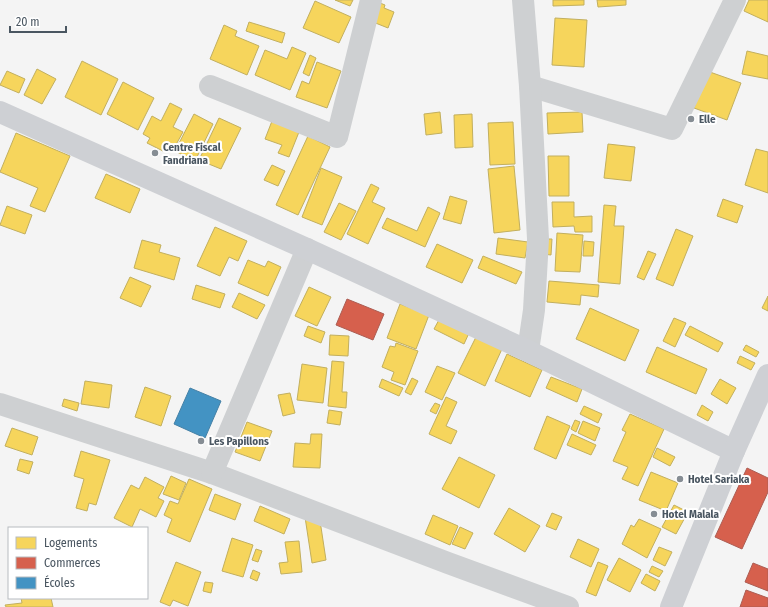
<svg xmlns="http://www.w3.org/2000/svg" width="768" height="607" font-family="'Fira Sans Condensed',sans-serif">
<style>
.homes{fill:#f6d55c;stroke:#c2af5e}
.shops{fill:#d6604d;stroke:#ac5d53}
.schools{fill:#4393c3;stroke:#4581a6}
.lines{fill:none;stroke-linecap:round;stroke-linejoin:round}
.minor{stroke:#ced0d2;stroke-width:22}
.tertiary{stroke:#ced0d2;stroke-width:22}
.secondary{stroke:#ced0d4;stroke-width:22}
.poi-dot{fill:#868d94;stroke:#fff;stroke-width:1.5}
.labels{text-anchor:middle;stroke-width:4;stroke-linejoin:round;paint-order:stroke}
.poi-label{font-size:11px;font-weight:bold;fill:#4a5661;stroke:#fff;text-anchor:start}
</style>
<rect width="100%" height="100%" fill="#f4f4f4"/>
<g class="homes">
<polygon points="335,0 353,0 350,6"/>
<polygon points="553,0 584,0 584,5 553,6"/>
<polygon points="597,0 626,0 626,5 598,7"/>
<polygon points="749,0 768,0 768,22 744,11"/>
<polygon points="315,1 351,17 339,43 303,28"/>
<polygon points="380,3 385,5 384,8 394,12 388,28 373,22"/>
<polygon points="555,18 587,20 584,67 552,65"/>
<polygon points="249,22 285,33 282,43 246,31"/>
<polygon points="224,25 237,31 235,36 259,46 247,75 210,59"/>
<polygon points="292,47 306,53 290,90 255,75 265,50 287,59"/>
<polygon points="747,51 768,56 768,79 742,74"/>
<polygon points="310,55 316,58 309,76 303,73"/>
<polygon points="82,61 118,79 101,115 65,97"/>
<polygon points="317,62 341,71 327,108 296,97 302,81 309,84"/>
<polygon points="37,69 56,79 42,104 24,95"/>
<polygon points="7,71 25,79 19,93 0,85"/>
<polygon points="707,71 741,83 727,120 694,108"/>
<polygon points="123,82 154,98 138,130 107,114"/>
<polygon points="170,103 182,109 173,127 183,132 173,150 165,146 163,151 147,143 150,138 143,134 152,116 161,121"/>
<polygon points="440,112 442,133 426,135 424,114"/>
<polygon points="582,112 583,132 548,134 547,113"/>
<polygon points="194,114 213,124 195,161 175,151"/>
<polygon points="472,114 473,147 455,148 454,115"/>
<polygon points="219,118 241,128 221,169 199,160"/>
<polygon points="272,121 299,132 289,157 278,153 282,145 265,139"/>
<polygon points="513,122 515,164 490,165 488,123"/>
<polygon points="16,133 70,156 45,212 30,206 38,188 0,172"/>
<polygon points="308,136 330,147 298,215 276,205"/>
<polygon points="608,144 635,147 631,181 604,178"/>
<polygon points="756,149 768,152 768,193 745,185"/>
<polygon points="548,156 569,156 569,196 549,196"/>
<polygon points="272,165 285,171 278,186 264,180"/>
<polygon points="514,166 520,230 494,233 488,169"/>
<polygon points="321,168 342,177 322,225 302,217"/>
<polygon points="106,174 140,189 130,213 95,198"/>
<polygon points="371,184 379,188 372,202 385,208 368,244 347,234"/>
<polygon points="450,196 467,201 461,224 443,219"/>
<polygon points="723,199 743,206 737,223 717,216"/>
<polygon points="552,202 574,202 574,217 592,216 592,232 575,232 574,226 553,227"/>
<polygon points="339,203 356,211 341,240 324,232"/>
<polygon points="604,205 616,206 614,226 624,226 620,284 598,282"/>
<polygon points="7,206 32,215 25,234 0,225"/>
<polygon points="428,207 440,213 425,247 382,228 387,218 417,231"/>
<polygon points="215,227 247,241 238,261 229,257 220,276 197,266"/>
<polygon points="676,229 693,236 673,286 656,279"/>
<polygon points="557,233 583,235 580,272 555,271"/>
<polygon points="498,238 528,242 525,258 496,254"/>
<polygon points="544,239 552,239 551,255 543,254"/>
<polygon points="142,240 161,245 159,252 180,258 174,280 134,268"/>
<polygon points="584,241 594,242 593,256 583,256"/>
<polygon points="437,244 473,260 462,283 426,267"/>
<polygon points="648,251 656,254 644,280 637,277"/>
<polygon points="483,256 522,272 516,284 478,268"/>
<polygon points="248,260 265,267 268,261 281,267 268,296 238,283"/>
<polygon points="130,277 151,286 141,307 120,298"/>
<polygon points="549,281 599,285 598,297 581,295 580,305 547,302"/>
<polygon points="196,285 225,294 220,308 192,299"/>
<polygon points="309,287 331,297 317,326 295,316"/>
<polygon points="239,293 265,305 257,319 232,307"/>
<polygon points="768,296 768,311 762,308"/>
<polygon points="400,304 429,315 416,349 387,338"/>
<polygon points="590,308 639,330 625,361 576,339"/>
<polygon points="440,318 469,333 464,344 434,329"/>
<polygon points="674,318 686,323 675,347 663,341"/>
<polygon points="308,326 325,332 321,343 304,336"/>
<polygon points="690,326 723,343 718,352 685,335"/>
<polygon points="330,335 349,336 348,356 329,355"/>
<polygon points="476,337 502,349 485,386 458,373"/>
<polygon points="396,343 418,351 405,385 391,380 394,372 382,367 390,346 395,347"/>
<polygon points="746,345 759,352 756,357 743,350"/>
<polygon points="657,347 707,369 696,394 646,372"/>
<polygon points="507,354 542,370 530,397 495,381"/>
<polygon points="740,356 755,363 751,370 737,363"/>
<polygon points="332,361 344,362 342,392 347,392 346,408 328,406"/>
<polygon points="302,364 327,368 323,403 297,400"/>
<polygon points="437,366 455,373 442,400 425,392"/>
<polygon points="551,377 582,389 577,402 546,388"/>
<polygon points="412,378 418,381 411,395 405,392"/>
<polygon points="382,379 403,388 399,396 379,387"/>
<polygon points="720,379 736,388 727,404 711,394"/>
<polygon points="85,381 112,385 109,408 81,404"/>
<polygon points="145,387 171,396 161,426 135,417"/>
<polygon points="290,393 295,413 283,416 278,395"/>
<polygon points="446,397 457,402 446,426 457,431 451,444 429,434"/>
<polygon points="64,399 79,403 77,411 62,406"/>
<polygon points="435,403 440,405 436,414 430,411"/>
<polygon points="702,405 713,412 708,421 697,415"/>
<polygon points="584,406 602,414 598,423 580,414"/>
<polygon points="329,410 342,412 340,425 327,423"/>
<polygon points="630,414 664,429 638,486 622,479 628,467 613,461 626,432 622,430"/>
<polygon points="547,416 570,426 556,459 534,449"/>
<polygon points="575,420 580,422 576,432 571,429"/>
<polygon points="583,421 600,428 595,441 578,433"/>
<polygon points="247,422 272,431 260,461 235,452"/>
<polygon points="12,428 38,437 32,455 5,446"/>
<polygon points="311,434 322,434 320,468 293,467 295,443 310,444"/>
<polygon points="572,434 596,445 591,455 567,445"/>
<polygon points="657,448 675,457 670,466 653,457"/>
<polygon points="81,451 110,460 96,505 89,503 87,511 76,508 84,479 74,476"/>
<polygon points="459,457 495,475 479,508 442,489"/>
<polygon points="20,459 33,462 29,474 17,470"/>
<polygon points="651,472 678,483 666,511 639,500"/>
<polygon points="171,476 186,483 179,500 163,494"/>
<polygon points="145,477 164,487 158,498 164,501 156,517 140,509 132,527 114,518 131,485 139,489"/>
<polygon points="189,479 212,489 190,542 167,532 172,519 164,515 170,501 178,504"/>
<polygon points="215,494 241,504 235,520 209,510"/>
<polygon points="674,505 688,512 676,534 662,527"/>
<polygon points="260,506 290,519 284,534 254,521"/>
<polygon points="509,508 540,526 525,552 494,534"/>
<polygon points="552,513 562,517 556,530 546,526"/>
<polygon points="319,514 326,560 312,563 305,517"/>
<polygon points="433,515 458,526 450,545 425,534"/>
<polygon points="639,519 661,529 647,558 622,544 631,525 634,527"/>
<polygon points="460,527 473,533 465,549 452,544"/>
<polygon points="232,538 253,545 243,577 222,571"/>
<polygon points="578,539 599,549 591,567 570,557"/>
<polygon points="299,541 302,572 281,574 279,563 288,562 285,542"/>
<polygon points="659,547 672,552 665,566 653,560"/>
<polygon points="256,549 262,551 258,562 252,560"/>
<polygon points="619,558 641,570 630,592 607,580"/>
<polygon points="176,562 201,572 188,606 173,600 170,606 160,602"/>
<polygon points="598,562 608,566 596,596 586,592"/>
<polygon points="652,566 663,571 659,577 649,572"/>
<polygon points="253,570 260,573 257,581 250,578"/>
<polygon points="646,574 660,581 655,591 641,583"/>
<polygon points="205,582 213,583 211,593 203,591"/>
<polygon points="21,598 51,598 53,607 6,607 5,605 22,603"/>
</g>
<g class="shops">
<polygon points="347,299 384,314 373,340 336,325"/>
<polygon points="747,468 768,478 768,492 742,549 715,537"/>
<polygon points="753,563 768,569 768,591 745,582"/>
<polygon points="746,590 768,598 768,607 740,607"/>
</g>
<polygon class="schools" points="190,388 221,401 205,438 174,424"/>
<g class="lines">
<g class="minor">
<polyline points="210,86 337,137 371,0"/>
<polyline points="530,86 672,129 735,0"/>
<polyline points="0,404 212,473 448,563 568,607"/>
<polyline points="212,473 307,249"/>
</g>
<polyline class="tertiary" points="523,0 530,86 538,239 534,310 528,351"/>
<g class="secondary">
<polyline points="0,112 307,249 528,351 734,451"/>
<polyline points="671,607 734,451 768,375"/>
</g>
</g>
<g class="poi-dot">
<circle cx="691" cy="119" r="4"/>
<circle cx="155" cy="153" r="4"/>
<circle cx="201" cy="441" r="4"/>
<circle cx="680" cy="479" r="4"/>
<circle cx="654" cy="514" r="4"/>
</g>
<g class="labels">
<g class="poi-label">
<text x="699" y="123">Elle</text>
<text x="163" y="151">Centre Fiscal<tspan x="163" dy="13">Fandriana</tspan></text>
<text x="209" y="445">Les Papillons</text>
<text x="688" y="483">Hotel Sariaka</text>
<text x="662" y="518">Hotel Malala</text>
</g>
</g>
<rect x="8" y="527" width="140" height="72" fill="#ffffff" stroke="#b7bbc0"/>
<rect x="16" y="537" width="20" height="12" fill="#f6d55c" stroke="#b7bbc0"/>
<text x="44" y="547" font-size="12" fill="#4a5661">Logements</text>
<rect x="16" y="557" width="20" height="12" fill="#d6604d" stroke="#b7bbc0"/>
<text x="44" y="567" font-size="12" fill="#4a5661">Commerces</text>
<rect x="16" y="577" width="20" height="12" fill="#4393c3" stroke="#b7bbc0"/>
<text x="44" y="587" font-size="12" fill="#4a5661">Écoles</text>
<path d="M10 26v6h56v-6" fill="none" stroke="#4a5661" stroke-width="2"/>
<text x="16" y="26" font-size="12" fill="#4a5661" stroke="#ffffff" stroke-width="3" paint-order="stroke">20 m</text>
</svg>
